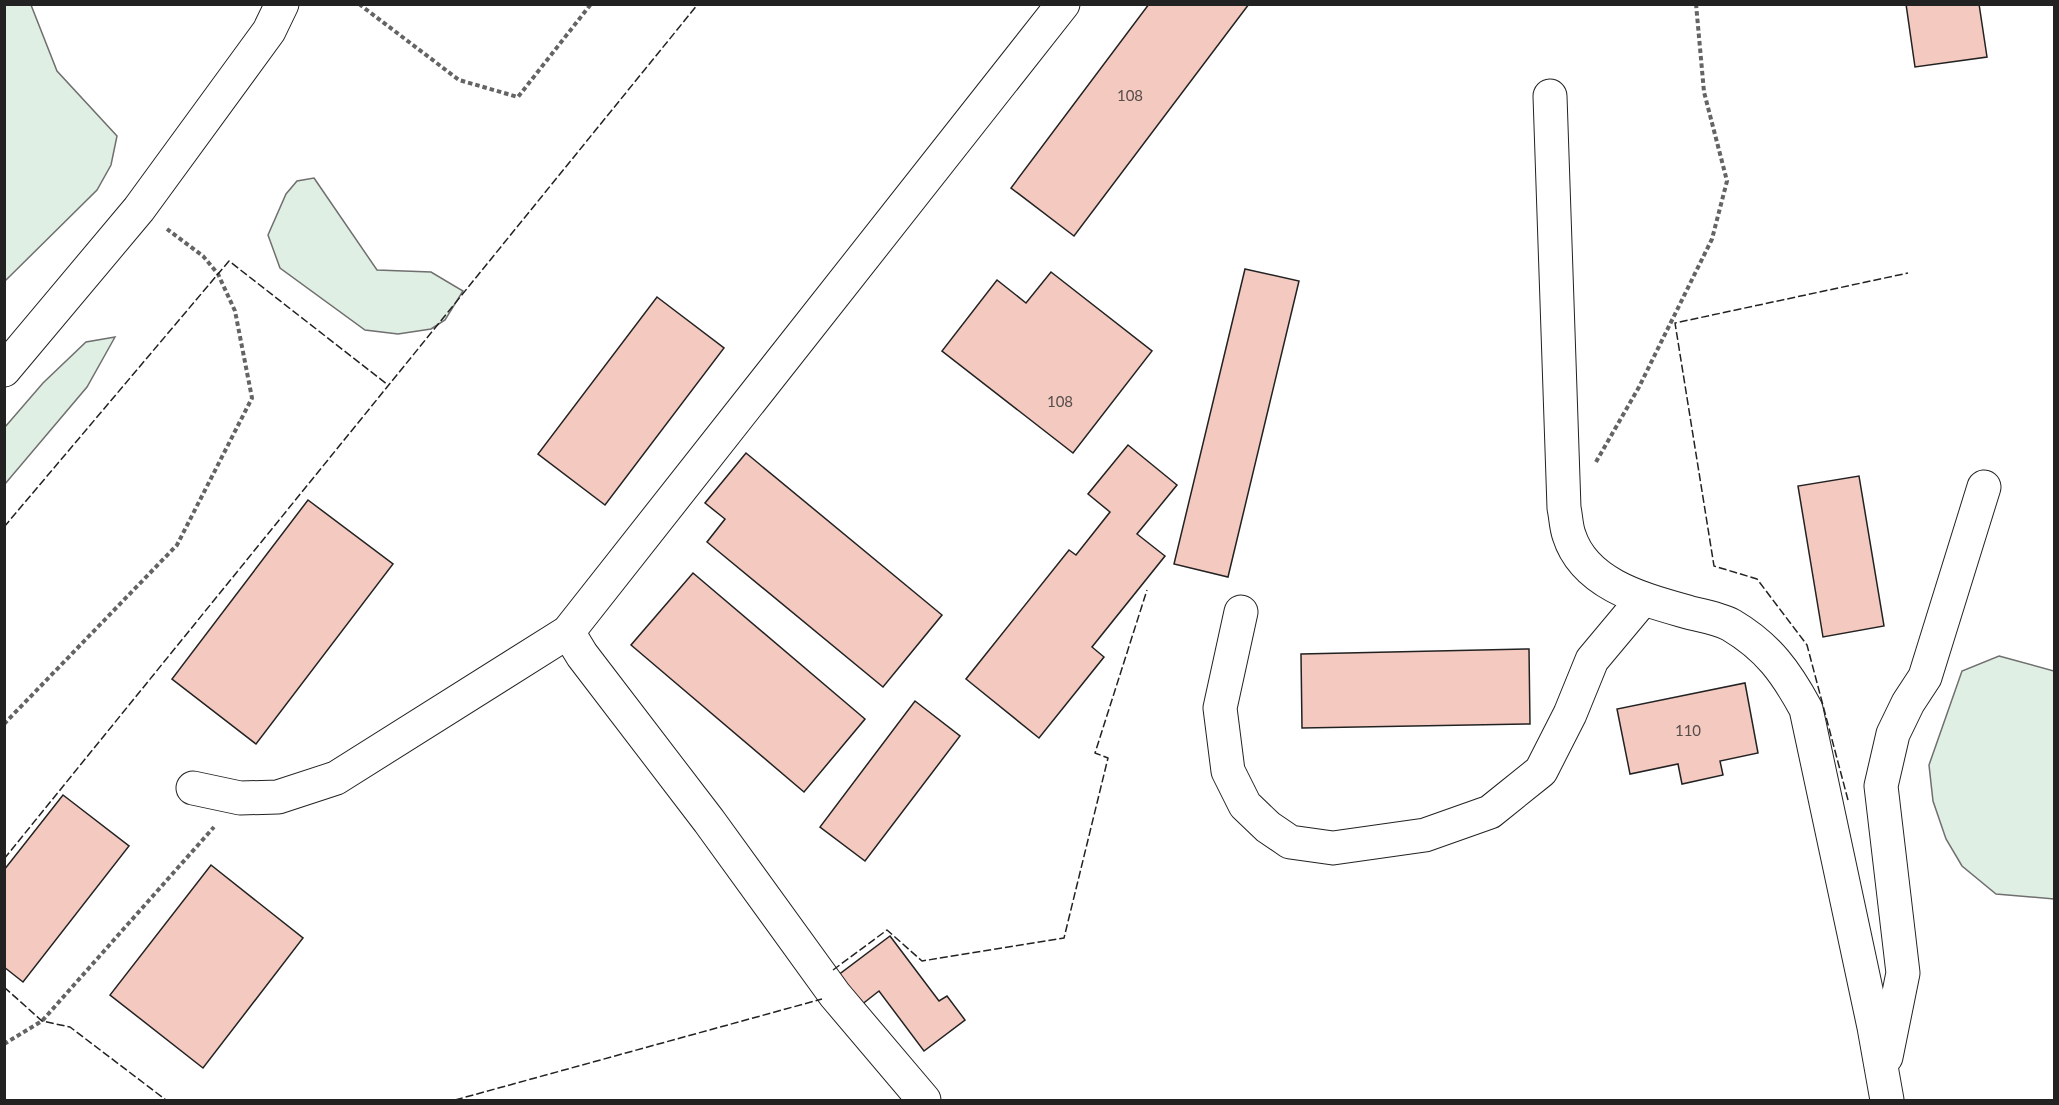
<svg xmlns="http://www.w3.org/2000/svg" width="2059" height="1105" font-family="Lato,sans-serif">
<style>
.green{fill:#e0efe3;stroke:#6f6f6f;stroke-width:1.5}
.building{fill:#f3c9c0;stroke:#222;stroke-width:1.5}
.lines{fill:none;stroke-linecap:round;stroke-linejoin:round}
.minor-casing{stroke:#222;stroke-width:35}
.path{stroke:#646464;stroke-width:4;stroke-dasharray:4.5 3;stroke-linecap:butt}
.minor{stroke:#fff;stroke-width:33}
.fence{stroke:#222;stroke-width:1.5;stroke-dasharray:8 3;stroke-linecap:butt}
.labels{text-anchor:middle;stroke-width:4.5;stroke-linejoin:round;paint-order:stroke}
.number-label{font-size:15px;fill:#564c4a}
</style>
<rect width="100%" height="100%" fill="#fff"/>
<g class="green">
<polygon points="5,4 31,5 57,71 117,136 111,165 97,190 5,281"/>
<polygon points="314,178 377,270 431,272 463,291 445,320 431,329 398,334 365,330 280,268 268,235 286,194 297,181"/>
<polygon points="115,337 87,387 5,484 5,427 43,383 86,342"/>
<polygon points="1999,656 2054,671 2054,899 1996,894 1962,866 1946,839 1933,801 1929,765 1962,671"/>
</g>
<g class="building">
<polygon points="1149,4 1249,4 1074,236 1011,188"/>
<polygon points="1906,4 1979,4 1987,57 1915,67"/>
<polygon points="1245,269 1299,281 1228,577 1174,564"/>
<polygon points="1051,272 1152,351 1073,453 942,351 997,280 1026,303"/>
<polygon points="657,297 724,348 605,505 538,454"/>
<polygon points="1128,445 1177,485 1137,534 1165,556 1092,647 1104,657 1039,738 966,679 1069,550 1076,555 1110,512 1088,494"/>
<polygon points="746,453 942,615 883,687 707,542 725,519 705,503"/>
<polygon points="1859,476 1884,626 1823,637 1798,486"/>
<polygon points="308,500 393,564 256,744 172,679"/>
<polygon points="693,573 865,719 804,792 631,645"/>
<polygon points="1529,649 1530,724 1302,728 1301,654"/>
<polygon points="1745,683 1758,753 1720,761 1723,775 1682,784 1678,764 1630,774 1617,709"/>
<polygon points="915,701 960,736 865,861 820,827"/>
<polygon points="63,795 129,846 23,982 4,967 4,870"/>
<polygon points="211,865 303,938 203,1068 110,995"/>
<polygon points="890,936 939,1001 947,996 965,1020 924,1051 879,991 856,1009 833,979"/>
</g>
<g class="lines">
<defs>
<g id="minor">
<path d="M 1550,96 L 1564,508 C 1566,517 1566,527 1569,535 C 1585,586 1646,600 1691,613 C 1704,616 1720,619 1731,625 C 1768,647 1786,672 1806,709 L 1874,1027 L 1887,1100"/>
<polyline points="4,370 139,209 269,31 282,4"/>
<polyline points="1241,612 1220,708 1228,771 1245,805 1268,827 1290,842 1333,848 1425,835 1490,812 1541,771 1570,714 1592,660 1643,599"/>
<polyline points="568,632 582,655 709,821 835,995 924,1100"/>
<polyline points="193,788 240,798 278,797 336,778 568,632 1063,4"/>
<polyline points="1886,1057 1903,973 1881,786 1893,734 1908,703 1925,677 1984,487"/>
</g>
</defs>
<use href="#minor" class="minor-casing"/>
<g class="path">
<polyline points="359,4 459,80 518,97 591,4"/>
<polyline points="1596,462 1639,387 1712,239 1727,181 1704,92 1696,4"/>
<polyline points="4,724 177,545 252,398 235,311 218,274 203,256 167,229"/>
<polyline points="4,1044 42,1021 214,827"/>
</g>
<use href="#minor" class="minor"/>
<g class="fence">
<polyline points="4,527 229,261 388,385"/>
<polyline points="1848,800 1807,645 1757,579 1714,566 1675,323 1908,273"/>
<polyline points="4,859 698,4"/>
<polyline points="833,970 887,930 922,961 1064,938 1108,758 1095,753 1147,590"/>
<polyline points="4,987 42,1021 70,1027 166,1100"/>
<polyline points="455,1100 822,999"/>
</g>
</g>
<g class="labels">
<g class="number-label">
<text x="1130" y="101">108</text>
<text x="1060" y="407">108</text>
<text x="1688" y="736">110</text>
</g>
</g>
<rect width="2059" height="1105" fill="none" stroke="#222222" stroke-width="12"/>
</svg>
